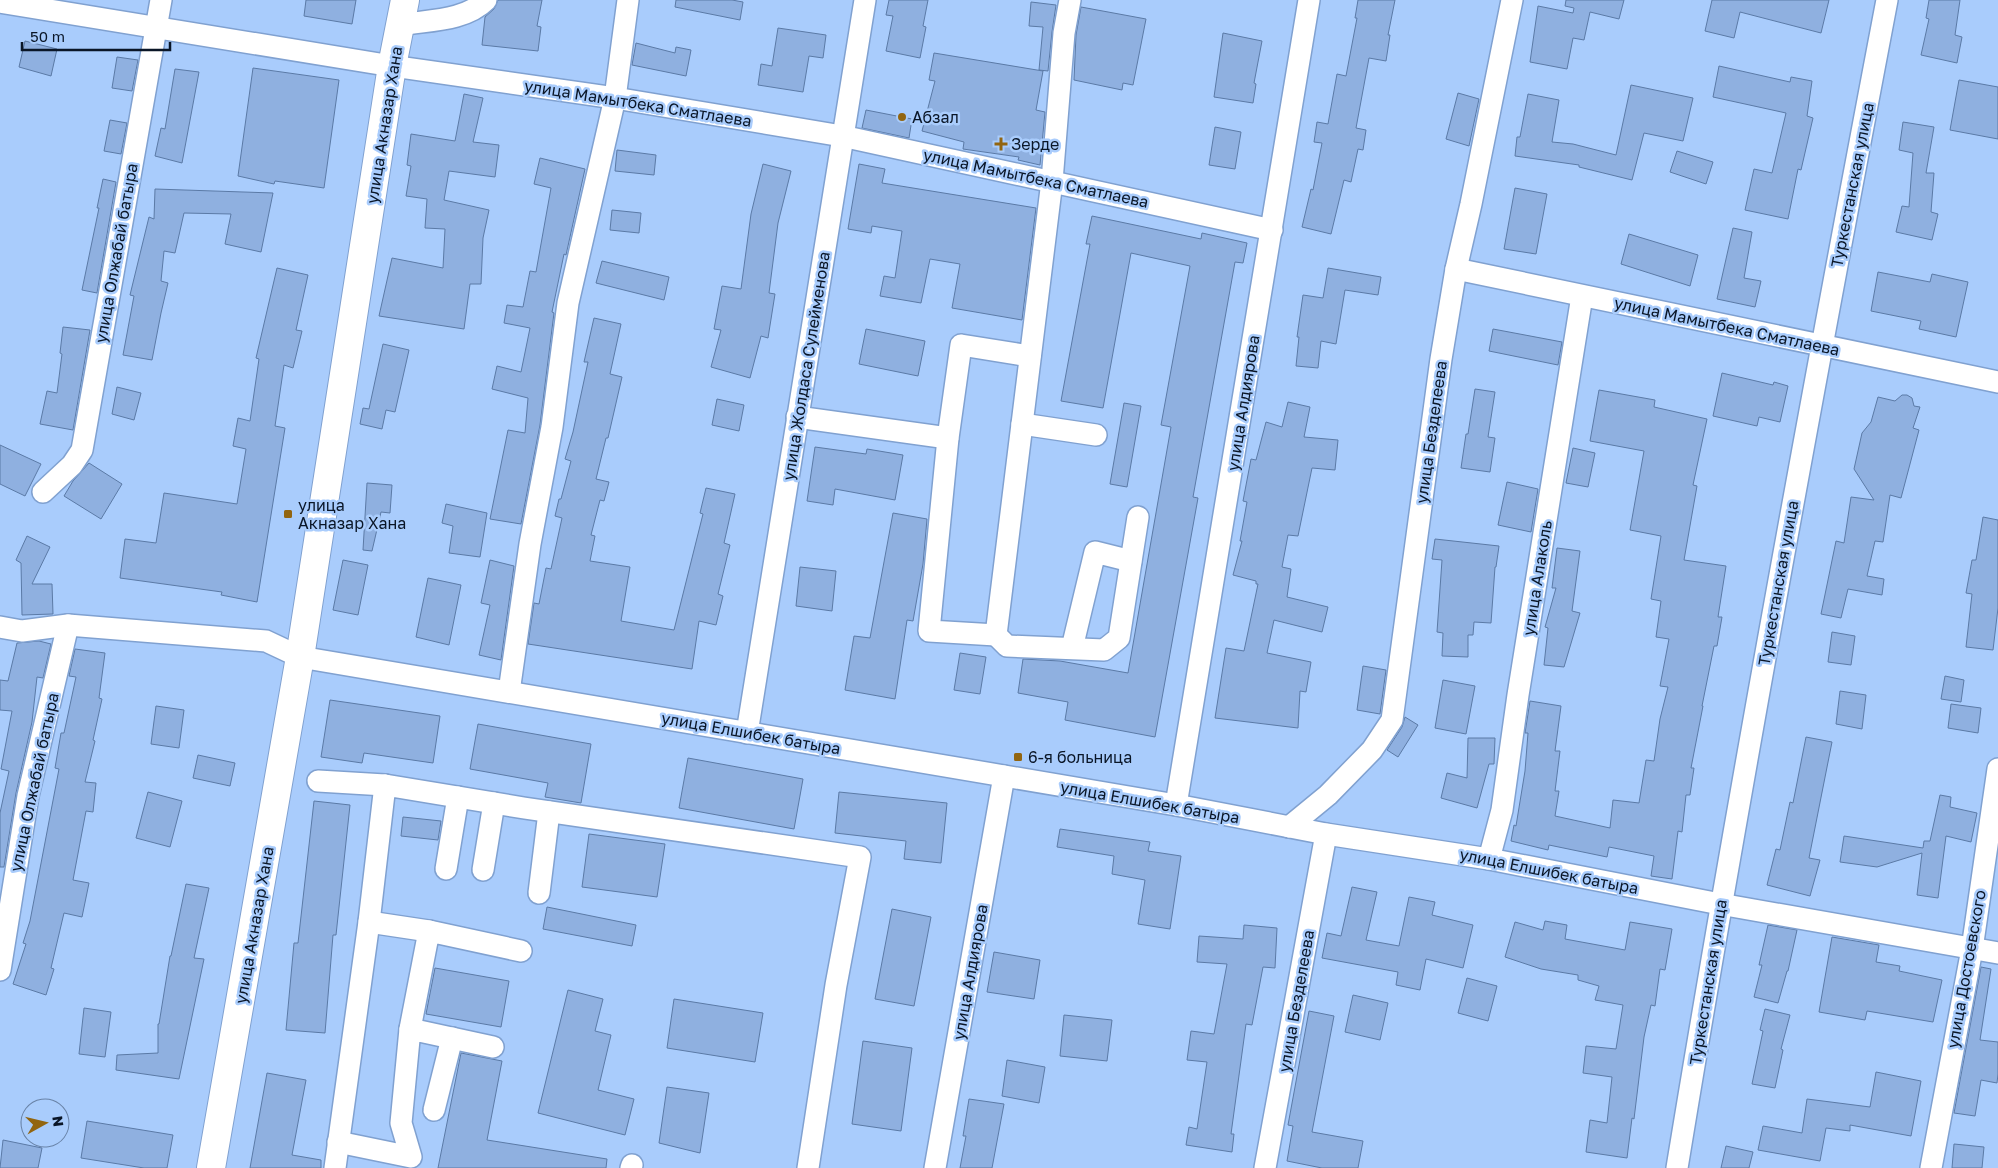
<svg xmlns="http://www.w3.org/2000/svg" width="1998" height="1168" font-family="'Golos Text',sans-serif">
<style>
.building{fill:#8fb0e0;stroke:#5b7aa6}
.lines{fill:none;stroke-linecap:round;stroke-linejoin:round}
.minor-casing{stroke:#80a1d0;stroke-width:24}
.major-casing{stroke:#80a1d0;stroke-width:30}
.minor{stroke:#fff;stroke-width:21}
.major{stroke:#fff;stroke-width:28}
.poi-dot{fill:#926510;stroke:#a9ccfc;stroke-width:2}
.labels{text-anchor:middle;stroke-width:5;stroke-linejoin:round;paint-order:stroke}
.street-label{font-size:16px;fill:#0a1627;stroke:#a9ccfc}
.poi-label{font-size:16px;fill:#0a1627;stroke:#a9ccfc;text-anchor:start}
</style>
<rect width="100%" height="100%" fill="#a9ccfc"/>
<g class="building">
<polygon points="306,0 356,0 352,24 304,16"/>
<polygon points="498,0 542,0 537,26 541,27 538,51 482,45 485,17 494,9"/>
<polygon points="676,0 732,0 743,2 740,20 675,7"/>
<polygon points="889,0 928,0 923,26 926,27 920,58 886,51 893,16 886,15"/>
<polygon points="1358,0 1395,0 1388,35 1390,35 1386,61 1369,58 1356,128 1366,130 1363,150 1358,149 1351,182 1344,180 1331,234 1302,227 1311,189 1313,190 1322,143 1314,142 1317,122 1328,124 1337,74 1346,76 1357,18 1355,18"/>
<polygon points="1566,0 1624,0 1619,19 1590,12 1584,40 1573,38 1567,69 1530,62 1538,6 1573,13 1574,8 1565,6"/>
<polygon points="1712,0 1829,0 1821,33 1740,12 1734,38 1705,31"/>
<polygon points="1929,0 1960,0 1955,35 1962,37 1957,63 1921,55 1929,19 1926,18"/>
<polygon points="1031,2 1056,5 1052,32 1048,71 1039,70 1043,27 1029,26"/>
<polygon points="1081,7 1146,19 1133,85 1123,83 1122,90 1074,80 1076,35"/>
<polygon points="778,28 826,35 823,58 809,56 803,92 758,85 761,64 772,66"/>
<polygon points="1223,33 1262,41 1254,83 1256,84 1253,103 1214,97"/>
<polygon points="25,41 57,49 51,76 19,67"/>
<polygon points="636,43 675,53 676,47 691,50 686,76 632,65"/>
<polygon points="934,53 1043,71 1036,110 1045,112 1040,165 1018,160 1019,157 963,149 964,142 922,131 935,81 929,80"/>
<polygon points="117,57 138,60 132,91 112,88"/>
<polygon points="1719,66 1790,82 1791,77 1812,81 1807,116 1813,118 1801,170 1798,169 1788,219 1745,210 1754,169 1772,173 1786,113 1713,97"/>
<polygon points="253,68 339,80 324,188 275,181 274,184 238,176"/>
<polygon points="175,69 199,72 182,163 155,156 161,128 165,129"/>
<polygon points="1959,80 1998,87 1998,139 1950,130"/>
<polygon points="1631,85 1693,98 1683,141 1644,133 1632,180 1579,167 1579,165 1515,156 1517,137 1520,137 1528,94 1559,100 1552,142 1573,144 1616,155"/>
<polygon points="1458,93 1479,99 1469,146 1446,139"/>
<polygon points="464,94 483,98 473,142 499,145 495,177 449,171 444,200 489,210 483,238 481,284 470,284 464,329 379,316 392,258 443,268 445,229 425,228 427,199 406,196 411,166 407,165 411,134 455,141"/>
<polygon points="866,110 912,119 909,138 862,128"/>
<polygon points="110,120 127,123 121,154 104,151"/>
<polygon points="1903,122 1934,127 1926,173 1934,173 1931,212 1938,214 1932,240 1896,232 1902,206 1909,207 1913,153 1899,150"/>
<polygon points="1215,127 1241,132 1235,169 1209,165"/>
<polygon points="617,150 656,155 654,175 615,171"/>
<polygon points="1677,151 1713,162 1706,184 1670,172"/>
<polygon points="540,158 585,169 566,255 564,254 552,312 554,313 540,425 521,524 490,519 508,430 525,433 528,398 492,389 497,366 521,372 530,328 504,323 507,305 523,307 530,271 536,272 551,188 534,184"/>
<polygon points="763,164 791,171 778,223 769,293 775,294 768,338 761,336 750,378 711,367 721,330 714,329 722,286 741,289 751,214"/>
<polygon points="859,164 885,169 882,183 1036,208 1022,320 952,308 960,264 930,259 921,303 880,296 884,276 895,278 902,231 872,226 871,233 848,229"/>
<polygon points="103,179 116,182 97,293 82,290 99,208 97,208"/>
<polygon points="1515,188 1547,194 1536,254 1504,249"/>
<polygon points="155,189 273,193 261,252 225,244 231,214 184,213 175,253 164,251 161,281 168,283 161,313 152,360 123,355 134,296 130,295 149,217 154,219"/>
<polygon points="612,210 641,213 639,233 610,230"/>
<polygon points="1092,216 1201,239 1202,233 1247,243 1243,263 1235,262 1193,497 1198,498 1155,737 1065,720 1068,702 1018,693 1023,659 1060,661 1128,673 1171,427 1161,425 1190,266 1131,253 1103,408 1061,401 1090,244 1086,244"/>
<polygon points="1733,228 1752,232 1744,278 1761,281 1755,307 1717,299"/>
<polygon points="1629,234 1698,255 1690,286 1621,264"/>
<polygon points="602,261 669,277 664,300 596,283"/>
<polygon points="277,268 308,275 296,330 302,331 293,368 284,365 275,426 285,428 257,602 221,595 222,592 120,578 125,539 156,543 164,493 237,504 246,449 233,446 238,418 250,421 259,359 256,358"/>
<polygon points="1328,268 1381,277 1378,295 1345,290 1336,344 1321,341 1318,368 1296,366 1299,337 1297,337 1303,295 1323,298"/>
<polygon points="1878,272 1930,282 1932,274 1968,282 1956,337 1919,329 1921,321 1871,311"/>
<polygon points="594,318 621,324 610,374 622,377 608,438 606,438 596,479 609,482 604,501 600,500 591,535 595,536 590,561 630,567 621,621 674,630 703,514 700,513 706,488 735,494 724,543 730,545 718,594 723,596 716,625 699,621 692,669 528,644 534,603 539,604 546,568 551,569 562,518 555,516 559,499 561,499 571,461 565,459 573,432 588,362 584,362"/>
<polygon points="63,327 90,330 73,430 40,424 47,391 57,393 62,354 60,353"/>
<polygon points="866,329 925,341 918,376 859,364"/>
<polygon points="1493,329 1562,342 1558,365 1489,351"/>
<polygon points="383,344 409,350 395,412 386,410 382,429 360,424 363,408 369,409"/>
<polygon points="1722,373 1773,385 1774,382 1788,386 1780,422 1759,417 1757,426 1713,416"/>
<polygon points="117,387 141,393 134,420 112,414"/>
<polygon points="1475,389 1495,392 1488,437 1495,438 1490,472 1461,468 1466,434 1468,434"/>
<polygon points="1599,390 1655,400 1654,407 1707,419 1693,485 1697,486 1684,560 1726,566 1718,617 1722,617 1717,646 1714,646 1702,706 1703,706 1691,768 1694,768 1690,795 1686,795 1682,832 1678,831 1672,879 1651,876 1654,856 1609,847 1607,857 1549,845 1548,850 1511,841 1514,825 1516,826 1525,771 1528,733 1525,733 1530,701 1561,706 1555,751 1560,751 1555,791 1559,791 1555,816 1610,828 1613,800 1639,803 1646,760 1654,761 1660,719 1668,687 1660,686 1669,639 1656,637 1661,601 1651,599 1661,536 1630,530 1644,451 1590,441"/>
<polygon points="1902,395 1907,395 1912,398 1914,406 1920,407 1913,428 1919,430 1901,498 1890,495 1883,542 1875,541 1867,576 1884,579 1882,595 1848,589 1841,618 1821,614 1836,541 1844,543 1851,497 1874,500 1854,469 1862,433 1871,422 1878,397 1895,401"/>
<polygon points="717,399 744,405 739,431 712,425"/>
<polygon points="1288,402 1310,407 1304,437 1338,440 1335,470 1312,468 1298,536 1288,535 1282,567 1291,569 1287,597 1328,607 1322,632 1274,620 1267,653 1311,662 1306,692 1300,691 1298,728 1215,718 1226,648 1244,651 1258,584 1256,584 1256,581 1233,575 1242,541 1240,541 1247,502 1243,501 1251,459 1256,460 1266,422 1282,427"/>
<polygon points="1124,403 1141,406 1127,487 1110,484"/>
<polygon points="0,445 41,464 25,496 0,484"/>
<polygon points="815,447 866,454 867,449 903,455 895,500 835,489 833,505 807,501"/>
<polygon points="1573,448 1595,453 1588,487 1566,483"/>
<polygon points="89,463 122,484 101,519 64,496 73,481"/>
<polygon points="1507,482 1538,489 1531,532 1498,525"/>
<polygon points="367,483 392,485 390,513 381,512 372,551 363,550"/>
<polygon points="446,504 487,513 480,557 449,553 453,526 442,523"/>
<polygon points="893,513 927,519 923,564 913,621 907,620 895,699 845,690 854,636 870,638"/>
<polygon points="1983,517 1998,520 1998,608 1993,650 1966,647 1972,594 1966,593 1972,560 1976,560"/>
<polygon points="27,536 50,547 32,584 52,584 53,614 22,615 21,563 16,560"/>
<polygon points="1435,539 1499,546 1496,567 1495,567 1491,623 1474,622 1473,635 1468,635 1468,657 1442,656 1443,633 1437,632 1442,560 1432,559"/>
<polygon points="1557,548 1580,551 1572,611 1580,613 1564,667 1544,665 1548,628 1545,627 1556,588 1552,588"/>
<polygon points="343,560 368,565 358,615 333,610"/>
<polygon points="490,560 514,566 501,660 479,655 490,605 481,603"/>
<polygon points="800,567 836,571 832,611 796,606"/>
<polygon points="428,578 461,585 449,645 416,637"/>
<polygon points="1832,632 1855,636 1851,665 1828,662"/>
<polygon points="39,641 51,644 43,678 37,677 32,722 16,793 4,867 0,867 0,813 9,771 1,769 12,711 0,710 0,680 8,681 17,643"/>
<polygon points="75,649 105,653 99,698 102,699 93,740 95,741 85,782 96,783 93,812 86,811 73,880 89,883 82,917 64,913 51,968 54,969 46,995 13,984 26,944 23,943 30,921 59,769 55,768 61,733 64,733 76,677 69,676"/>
<polygon points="960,653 986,657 980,694 954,690"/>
<polygon points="1363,666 1386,670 1380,714 1357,710"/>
<polygon points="1945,676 1964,680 1961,702 1941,699"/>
<polygon points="1443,680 1475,686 1466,734 1435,728"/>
<polygon points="1840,691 1866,695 1862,729 1836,724"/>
<polygon points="330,700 440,716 433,763 364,753 362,763 321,757"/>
<polygon points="1951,704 1981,708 1978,733 1948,728"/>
<polygon points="156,706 184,710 179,748 151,744"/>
<polygon points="1405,717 1418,725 1398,757 1387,750 1402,727"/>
<polygon points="478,724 591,744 581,803 545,797 548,783 470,769"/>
<polygon points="1806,737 1832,742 1809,858 1820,860 1810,896 1767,885 1776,849 1780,850 1790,802 1793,803"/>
<polygon points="1468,738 1495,738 1494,764 1489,764 1477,808 1441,798 1447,773 1467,778"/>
<polygon points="198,755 235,763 230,786 193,778"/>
<polygon points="688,758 803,779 794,829 679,808"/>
<polygon points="148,792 182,801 170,847 136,838"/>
<polygon points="839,792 947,803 941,863 904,859 906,841 835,833"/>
<polygon points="1940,795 1951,797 1950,807 1977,813 1971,842 1946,836 1938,898 1917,895 1922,853 1877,867 1840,862 1844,836 1923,848 1924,841 1930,841"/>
<polygon points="314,801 350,805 336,935 333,935 325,1033 286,1030 294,943 298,943"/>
<polygon points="403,817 441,821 438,840 401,836"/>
<polygon points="1060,829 1150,842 1148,851 1181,856 1170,929 1138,924 1145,880 1112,874 1114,856 1057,847"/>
<polygon points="589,834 665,844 657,897 582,887"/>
<polygon points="186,884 209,888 194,958 204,959 179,1079 116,1070 117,1055 158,1053 158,1024 159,1024 170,956 171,956"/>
<polygon points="1352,887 1377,892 1366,940 1399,946 1409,897 1435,902 1432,915 1473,925 1463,968 1426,959 1420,990 1396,985 1398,972 1322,958 1327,933 1341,936"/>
<polygon points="547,907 636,925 632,946 543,929"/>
<polygon points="892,909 931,917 914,1006 875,999"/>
<polygon points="1545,921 1567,925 1565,939 1625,950 1630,922 1672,929 1665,970 1660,969 1655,1006 1651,1005 1644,1037 1634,1119 1632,1118 1627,1158 1586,1152 1590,1120 1607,1123 1612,1077 1583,1073 1586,1046 1616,1049 1623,1005 1595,1000 1599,986 1578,980 1578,975 1541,969 1505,957 1515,922 1543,930"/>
<polygon points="1244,925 1277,928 1275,968 1263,967 1252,1025 1246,1024 1231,1134 1234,1134 1232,1152 1186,1145 1189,1127 1197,1129 1207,1062 1187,1060 1191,1031 1214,1034 1227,964 1197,962 1199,936 1243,939"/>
<polygon points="1768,925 1797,930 1788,971 1787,971 1778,1003 1754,997 1762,965 1759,965"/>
<polygon points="1832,937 1879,945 1876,962 1900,966 1899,971 1942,980 1933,1022 1867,1011 1865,1020 1819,1012"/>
<polygon points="994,952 1040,960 1034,999 987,992"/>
<polygon points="1981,967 1991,969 1980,1040 1998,1042 1998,1074 1997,1083 1981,1080 1975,1116 1954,1113"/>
<polygon points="435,968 509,981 501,1027 426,1014"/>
<polygon points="1467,978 1497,986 1488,1021 1458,1013"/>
<polygon points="568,990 603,999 595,1031 611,1035 598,1090 634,1099 625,1135 538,1113"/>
<polygon points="1353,995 1388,1003 1380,1040 1345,1032"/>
<polygon points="674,999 763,1013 755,1062 667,1048"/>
<polygon points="84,1008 111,1012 105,1057 79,1054"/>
<polygon points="1765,1009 1790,1015 1781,1049 1783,1050 1775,1088 1752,1084 1763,1031 1760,1030"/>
<polygon points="1309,1011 1334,1016 1312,1132 1363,1141 1358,1168 1322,1168 1287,1161 1293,1126 1288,1125"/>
<polygon points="1064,1015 1112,1020 1107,1061 1060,1056"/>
<polygon points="863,1041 912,1048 901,1131 852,1124"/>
<polygon points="461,1053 502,1061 487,1140 607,1159 606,1168 438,1168"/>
<polygon points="1007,1060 1045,1067 1039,1103 1002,1096"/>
<polygon points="1876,1072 1921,1081 1911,1136 1850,1125 1850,1131 1826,1128 1820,1161 1758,1150 1763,1126 1802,1133 1807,1099 1870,1107"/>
<polygon points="267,1073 306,1080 292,1155 321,1160 321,1168 250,1168"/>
<polygon points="667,1087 709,1093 700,1153 659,1143"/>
<polygon points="969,1099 1004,1104 992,1168 960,1168 966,1136 963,1136"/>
<polygon points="87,1121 173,1135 167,1168 144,1168 81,1158"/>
<polygon points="3,1140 42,1148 38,1168 0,1168"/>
<polygon points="1954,1144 1984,1147 1982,1168 1952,1168"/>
<polygon points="1726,1146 1753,1152 1749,1168 1721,1168"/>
</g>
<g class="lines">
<defs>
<g id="minor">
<polyline points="1070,0 1064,33 1052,181 996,635 1007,646 1104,650 1119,638 1138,517"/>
<polyline points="0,2 392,66 615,98 842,136 1272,230"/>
<path d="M 401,25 C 429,20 465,21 486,0"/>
<polyline points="1456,269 1998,382"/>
<polyline points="797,417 948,438"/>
<polyline points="1022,424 1096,435"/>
<polyline points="43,492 72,465 82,450 161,0"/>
<polyline points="0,627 22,631 68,625 266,641 300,657 1176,805 1326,834 1489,859 1720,904 1998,953"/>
<polyline points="996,635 929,631 948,438 961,345 1030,356"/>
<polyline points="1072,648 1095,552 1131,561"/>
<polyline points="509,692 530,544 552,427 568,303 615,98 628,0"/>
<polyline points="747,733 865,0"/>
<polyline points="318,781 385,785"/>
<polyline points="1176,805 1309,0"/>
<polyline points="1289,827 1328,795 1372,750 1392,720 1441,359 1456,269 1471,204 1512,0"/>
<polyline points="1489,859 1502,810 1518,695 1582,296"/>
<polyline points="446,869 458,797"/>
<polyline points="483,870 494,803"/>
<polyline points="539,893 549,812"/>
<polyline points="369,922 429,931"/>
<polyline points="0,970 28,796 68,625"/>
<polyline points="410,1029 429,931 521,951"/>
<polyline points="434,1110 452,1038"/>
<polyline points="338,1142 411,1157 401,1123 410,1029 493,1047"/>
<polyline points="335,1168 369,922 385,785 524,808 860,857 836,985 808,1168"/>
<polyline points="631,1168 632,1165"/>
<polyline points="935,1168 1004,776"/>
<polyline points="1265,1168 1326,834"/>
<path d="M 1677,1168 C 1741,778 1813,389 1887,0"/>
<polyline points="1931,1168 1972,949 1998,769"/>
</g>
<polyline id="major" points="211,1168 300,657 392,66 405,0"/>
</defs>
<use href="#minor" class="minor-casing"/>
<use href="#major" class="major-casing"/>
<use href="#minor" class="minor"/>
<use href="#major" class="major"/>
</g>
<g class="poi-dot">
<circle cx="902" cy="117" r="5"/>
<path d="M998.5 136.5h5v5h5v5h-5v5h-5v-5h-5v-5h5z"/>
<rect x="283" y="509" width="10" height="10" rx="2.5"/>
<rect x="1013" y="752" width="10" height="10" rx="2.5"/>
</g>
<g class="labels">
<g class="street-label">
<text transform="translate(638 103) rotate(9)" y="6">улица Мамытбека Сматлаева</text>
<text transform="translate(384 125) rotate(-81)" y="6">улица Акназар Хана</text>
<text transform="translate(1036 178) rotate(12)" y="6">улица Мамытбека Сматлаева</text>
<text transform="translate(1852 185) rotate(-79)" y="6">Туркестанская улица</text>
<text transform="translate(116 253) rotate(-80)" y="6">улица Олжабай батыра</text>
<text transform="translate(1727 326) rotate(12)" y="6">улица Мамытбека Сматлаева</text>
<text transform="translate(806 366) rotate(-81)" y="6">улица Жолдаса Сулейменова</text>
<text transform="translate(1243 403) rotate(-81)" y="6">улица Алдиярова</text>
<text transform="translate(1431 432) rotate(-82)" y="6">улица Безделеева</text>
<text transform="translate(1537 578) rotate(-81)" y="6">улица Алаколь</text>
<text transform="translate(1778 583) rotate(-80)" y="6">Туркестанская улица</text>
<text transform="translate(751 733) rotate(10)" y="6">улица Елшибек батыра</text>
<text transform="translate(34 782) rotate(-78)" y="6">улица Олжабай батыра</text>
<text transform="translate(1150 802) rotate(10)" y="6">улица Елшибек батыра</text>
<text transform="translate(1549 871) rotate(11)" y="6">улица Елшибек батыра</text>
<text transform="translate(254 925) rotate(-80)" y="6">улица Акназар Хана</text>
<text transform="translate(1966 969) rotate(-80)" y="6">улица Достоевского</text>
<text transform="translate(970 972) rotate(-80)" y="6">улица Алдиярова</text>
<text transform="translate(1708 982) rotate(-81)" y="6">Туркестанская улица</text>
<text transform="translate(1296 1001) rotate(-80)" y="6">улица Безделеева</text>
</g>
<g class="poi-label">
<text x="912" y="123">Абзал</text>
<text x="1011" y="150">Зерде</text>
<text x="298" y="511">улица<tspan x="298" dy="18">Акназар Хана</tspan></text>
<text x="1028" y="763">6-я больница</text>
</g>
</g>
<g transform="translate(45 1123) rotate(82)"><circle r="24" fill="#a9ccfc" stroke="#6983a7"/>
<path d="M0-4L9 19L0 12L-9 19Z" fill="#926510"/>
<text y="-8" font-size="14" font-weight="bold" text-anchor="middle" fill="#0a1627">N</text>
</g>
<path d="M22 42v8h148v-8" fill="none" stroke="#0a1627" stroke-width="2.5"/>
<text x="30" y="42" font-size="15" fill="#0a1627" stroke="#a9ccfc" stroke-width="4" paint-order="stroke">50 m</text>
</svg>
